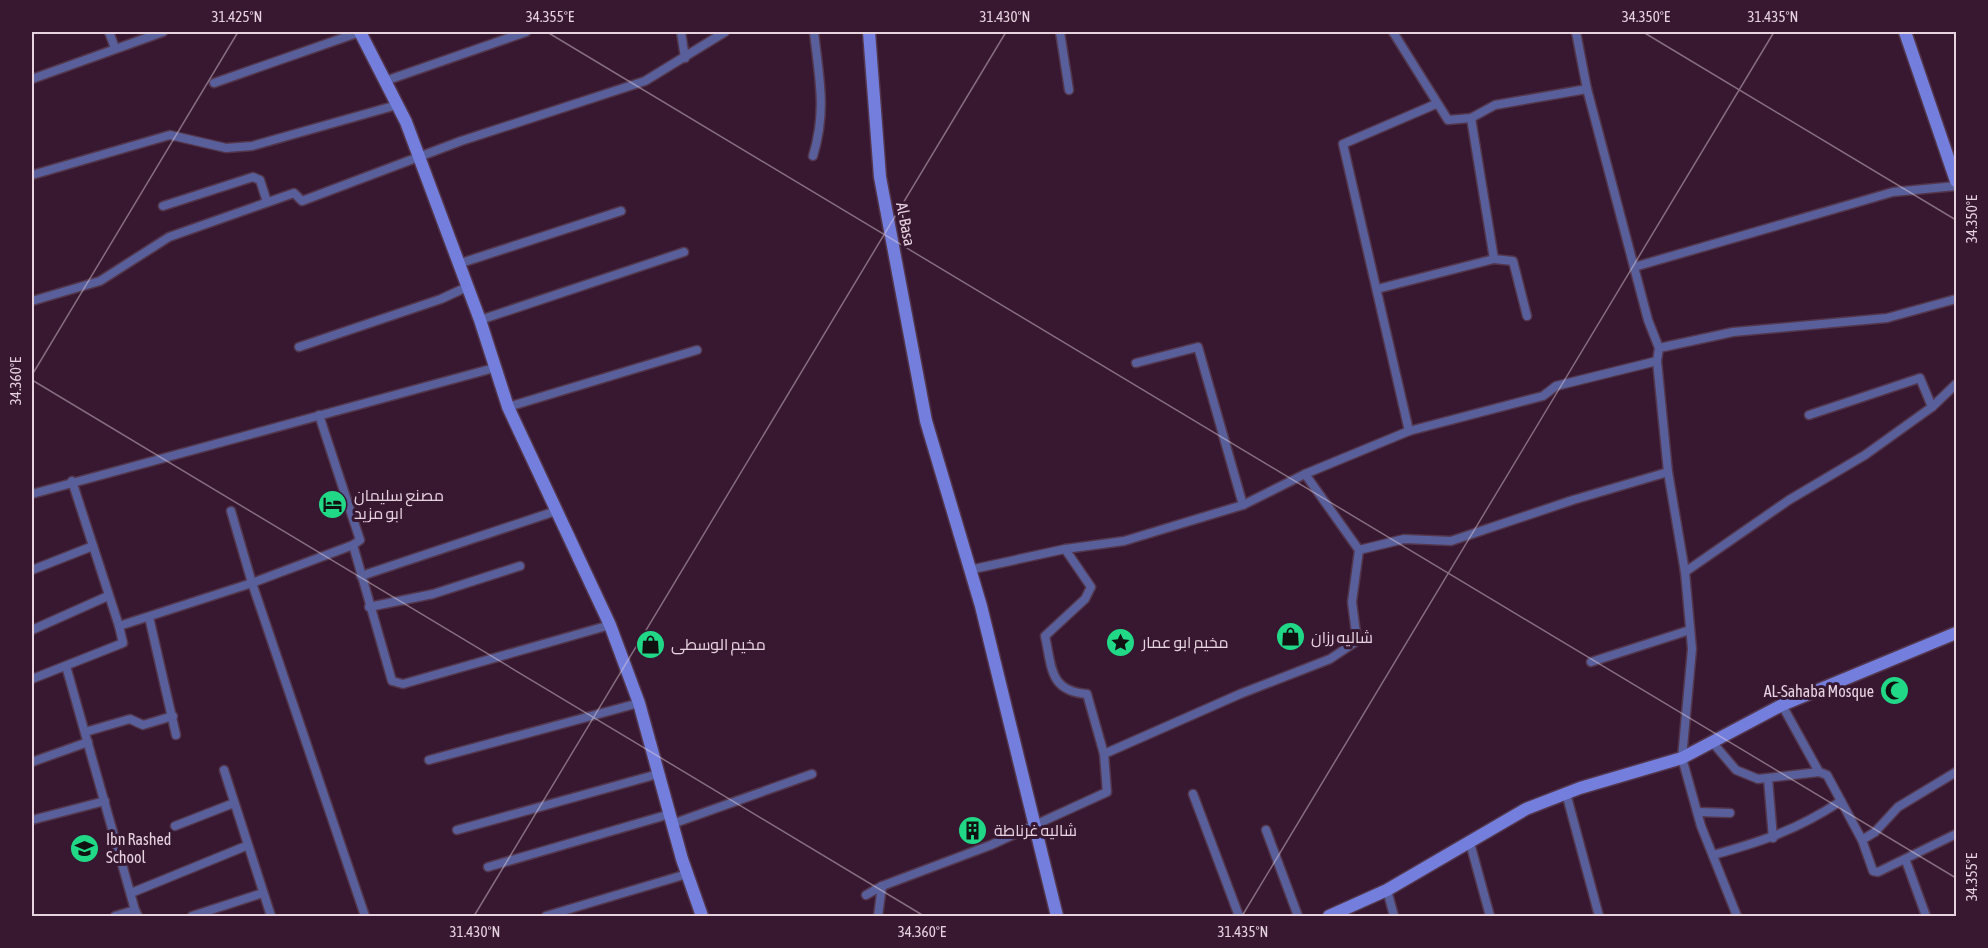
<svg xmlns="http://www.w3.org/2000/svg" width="1988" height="948" font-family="'Asap Condensed',Cairo,sans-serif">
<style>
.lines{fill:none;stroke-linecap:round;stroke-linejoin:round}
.street-casing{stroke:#53364c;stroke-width:11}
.secondary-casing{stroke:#53364c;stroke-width:15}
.street{stroke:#585f9a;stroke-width:8}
.secondary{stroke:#747fdd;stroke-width:12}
.ticks{fill:none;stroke:#e7d2e0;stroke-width:1.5;stroke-opacity:0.45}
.labels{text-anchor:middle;stroke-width:6;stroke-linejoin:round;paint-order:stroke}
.street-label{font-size:16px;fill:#e7d2e0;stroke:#371830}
.poi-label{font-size:16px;fill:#e7d2e0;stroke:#371830;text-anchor:start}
.neatline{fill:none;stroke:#e7d2e0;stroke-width:2}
.ticks-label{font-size:15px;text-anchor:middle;fill:#e7d2e0}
</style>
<rect width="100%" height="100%" fill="#371830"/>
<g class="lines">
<defs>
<g id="street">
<polyline points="109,32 115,48"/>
<polyline points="681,32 685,58"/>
<polyline points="1060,32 1069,90"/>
<polyline points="1393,32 1448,120 1471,118 1495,105 1587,89"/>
<polyline points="1576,32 1587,89 1634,267 1648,320 1659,348 1657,361 1668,472 1685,572 1692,649 1682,758 1701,826 1737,916"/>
<polyline points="32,79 163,32"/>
<polyline points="385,81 526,32"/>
<polyline points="214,83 360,32"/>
<polyline points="1471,118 1494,259 1513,261 1527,316"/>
<path d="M 813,156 C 827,110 819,78 814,32"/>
<polyline points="32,175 170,135 226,148 252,146 397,105"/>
<polyline points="163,206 253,177 260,180 267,202"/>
<polyline points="458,264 621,211"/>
<polyline points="1634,267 1893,192 1956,186"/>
<polyline points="1377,289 1494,259"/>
<polyline points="32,301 100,281 169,237 294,193 302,201 461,141 645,81 725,32"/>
<polyline points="480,320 684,252"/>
<polyline points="299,347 441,299 467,287"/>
<polyline points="1659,348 1733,332 1887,318 1956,299"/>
<polyline points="1136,363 1198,347 1243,505"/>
<polyline points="508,407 697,350"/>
<polyline points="1809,415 1920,378 1932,407"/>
<polyline points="1409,431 1343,144 1436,104"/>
<polyline points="72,481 119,626"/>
<polyline points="32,494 494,368"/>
<polyline points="231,511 252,583 365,916"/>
<polyline points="353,545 392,681 403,684 610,625"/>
<polyline points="1359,550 1404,539 1451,541 1573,500 1668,472"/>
<polyline points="32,570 93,546"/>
<polyline points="969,570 1065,549 1124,541 1243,505 1305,474 1409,431 1543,396 1556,386 1657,361"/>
<polyline points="1685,572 1789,500 1865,455 1932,407 1956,384"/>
<polyline points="361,576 556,511"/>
<polyline points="369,607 433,594 520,566"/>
<polyline points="149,617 176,735"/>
<polyline points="32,630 108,596"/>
<polyline points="1591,662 1690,630"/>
<polyline points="66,666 135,910"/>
<polyline points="32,679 123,643 119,626 252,583 353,545 360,540 319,415"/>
<polyline points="1782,705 1819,772 1827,775 1862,840 1873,871 1878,872 1956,834"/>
<polyline points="85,732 130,719 143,725 173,716"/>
<polyline points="1713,743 1736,770 1758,779 1819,772"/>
<polyline points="1104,754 1240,694 1330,659 1357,641 1352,602 1359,550 1305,474"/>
<polyline points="429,760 639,703"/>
<polyline points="32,762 88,742"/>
<polyline points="224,770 271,916"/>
<polyline points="1768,779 1773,838"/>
<polyline points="1566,793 1599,916"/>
<polyline points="1193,794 1239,916"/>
<polyline points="1698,812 1730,813"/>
<polyline points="32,820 105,801"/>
<polyline points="672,824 812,774"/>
<polyline points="175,826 234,803"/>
<polyline points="457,830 658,774"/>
<polyline points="1266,830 1298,916"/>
<polyline points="1862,840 1875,832 1898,807 1956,772"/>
<polyline points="1470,843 1490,916"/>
<path d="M 1713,855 C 1763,841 1797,830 1841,801"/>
<polyline points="1906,861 1926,916"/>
<polyline points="488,867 670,814"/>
<polyline points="1387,890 1394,916"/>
<polyline points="131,893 246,846"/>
<path d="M 866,895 L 882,886 L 991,845 L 1107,792 L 1104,754 L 1087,694 C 1049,691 1052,667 1045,636 L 1085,599 L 1091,587 L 1065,549"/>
<polyline points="115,916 135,910 138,916"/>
<polyline points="192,916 263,893"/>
<polyline points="546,916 687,874"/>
<polyline points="878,916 882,886"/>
</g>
<g id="secondary">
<polyline points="360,32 406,122 480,320 508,407 610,625 639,703 682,859 702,916"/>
<polyline points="869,32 880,177 926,421 981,606 1057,916"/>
<polyline points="1905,32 1956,181"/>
<polyline points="1329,916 1387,890 1526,809 1580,788 1682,758 1782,705 1956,633"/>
</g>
</defs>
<use href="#street" class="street-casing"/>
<use href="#secondary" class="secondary-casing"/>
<use href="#street" class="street"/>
<use href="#secondary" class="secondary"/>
</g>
<path class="ticks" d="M 547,32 L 1956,878M 1643,32 L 1956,220M 32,375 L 238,32M 32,380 L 924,916M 474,916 L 1006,32M 1242,916 L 1774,32"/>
<defs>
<symbol id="hotel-disc" viewBox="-11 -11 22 22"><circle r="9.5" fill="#21d887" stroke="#371830"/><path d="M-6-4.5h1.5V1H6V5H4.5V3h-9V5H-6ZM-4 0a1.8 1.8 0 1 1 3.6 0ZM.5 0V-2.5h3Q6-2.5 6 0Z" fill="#111"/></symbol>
<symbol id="shop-disc" viewBox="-11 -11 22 22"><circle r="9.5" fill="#21d887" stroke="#371830"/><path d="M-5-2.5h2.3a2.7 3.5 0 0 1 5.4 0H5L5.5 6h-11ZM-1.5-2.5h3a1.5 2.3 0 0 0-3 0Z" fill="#111"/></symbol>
<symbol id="sight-disc" viewBox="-11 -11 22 22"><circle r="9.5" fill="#21d887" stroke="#371830"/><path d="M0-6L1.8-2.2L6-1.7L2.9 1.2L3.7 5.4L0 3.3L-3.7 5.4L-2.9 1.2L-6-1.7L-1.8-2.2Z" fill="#111"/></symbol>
<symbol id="mosque-disc" viewBox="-11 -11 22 22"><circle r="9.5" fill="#21d887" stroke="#371830"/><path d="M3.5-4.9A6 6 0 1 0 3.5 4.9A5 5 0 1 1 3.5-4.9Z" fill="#111"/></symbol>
<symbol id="building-disc" viewBox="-11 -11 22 22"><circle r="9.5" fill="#21d887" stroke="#371830"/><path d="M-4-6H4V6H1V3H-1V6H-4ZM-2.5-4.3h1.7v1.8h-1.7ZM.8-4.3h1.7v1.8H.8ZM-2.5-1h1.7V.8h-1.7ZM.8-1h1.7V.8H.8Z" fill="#111"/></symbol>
<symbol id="school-disc" viewBox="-11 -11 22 22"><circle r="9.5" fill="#21d887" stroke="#371830"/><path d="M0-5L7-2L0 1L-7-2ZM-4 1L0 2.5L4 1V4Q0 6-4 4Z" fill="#111"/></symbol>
</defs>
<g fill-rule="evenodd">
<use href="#hotel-disc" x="316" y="488" width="33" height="33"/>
<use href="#shop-disc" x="1274" y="620" width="33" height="33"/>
<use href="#sight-disc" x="1104" y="626" width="33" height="33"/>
<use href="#shop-disc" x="634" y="628" width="33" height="33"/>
<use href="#mosque-disc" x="1878" y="674" width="33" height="33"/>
<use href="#building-disc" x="956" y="814" width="33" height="33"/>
<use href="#school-disc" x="68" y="832" width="33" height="33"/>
</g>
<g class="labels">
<g class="street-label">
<text transform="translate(906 224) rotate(79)" y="6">Al-Basa</text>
</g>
<g class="poi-label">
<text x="354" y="501">مصنع سليمان<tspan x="354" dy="18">ابو مزيد</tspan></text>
<text x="1311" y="643">شاليه رزان</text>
<text x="1142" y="648">مخيم ابو عمار</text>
<text x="671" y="650">مخيم الوسطى</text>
<text x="1874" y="697" text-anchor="end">AL-Sahaba Mosque</text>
<text x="994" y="836">شاليه غرناطة</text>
<text x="106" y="845">Ibn Rashed<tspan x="106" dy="18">School</tspan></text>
</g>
</g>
<rect width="1988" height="948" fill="none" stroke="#371830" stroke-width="66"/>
<rect x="33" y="33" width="1922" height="882" class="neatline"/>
<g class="ticks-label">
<text x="237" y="22">31.425°N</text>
<text x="550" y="22">34.355°E</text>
<text x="1005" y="22">31.430°N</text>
<text x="1646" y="22">34.350°E</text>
<text x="1773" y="22">31.435°N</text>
<text transform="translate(1972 219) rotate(-90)" y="5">34.350°E</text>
<text transform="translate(16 381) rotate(-90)" y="5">34.360°E</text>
<text transform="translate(1972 877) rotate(-90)" y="5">34.355°E</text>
<text x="475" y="937">31.430°N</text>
<text x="922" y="937">34.360°E</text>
<text x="1243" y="937">31.435°N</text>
</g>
</svg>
